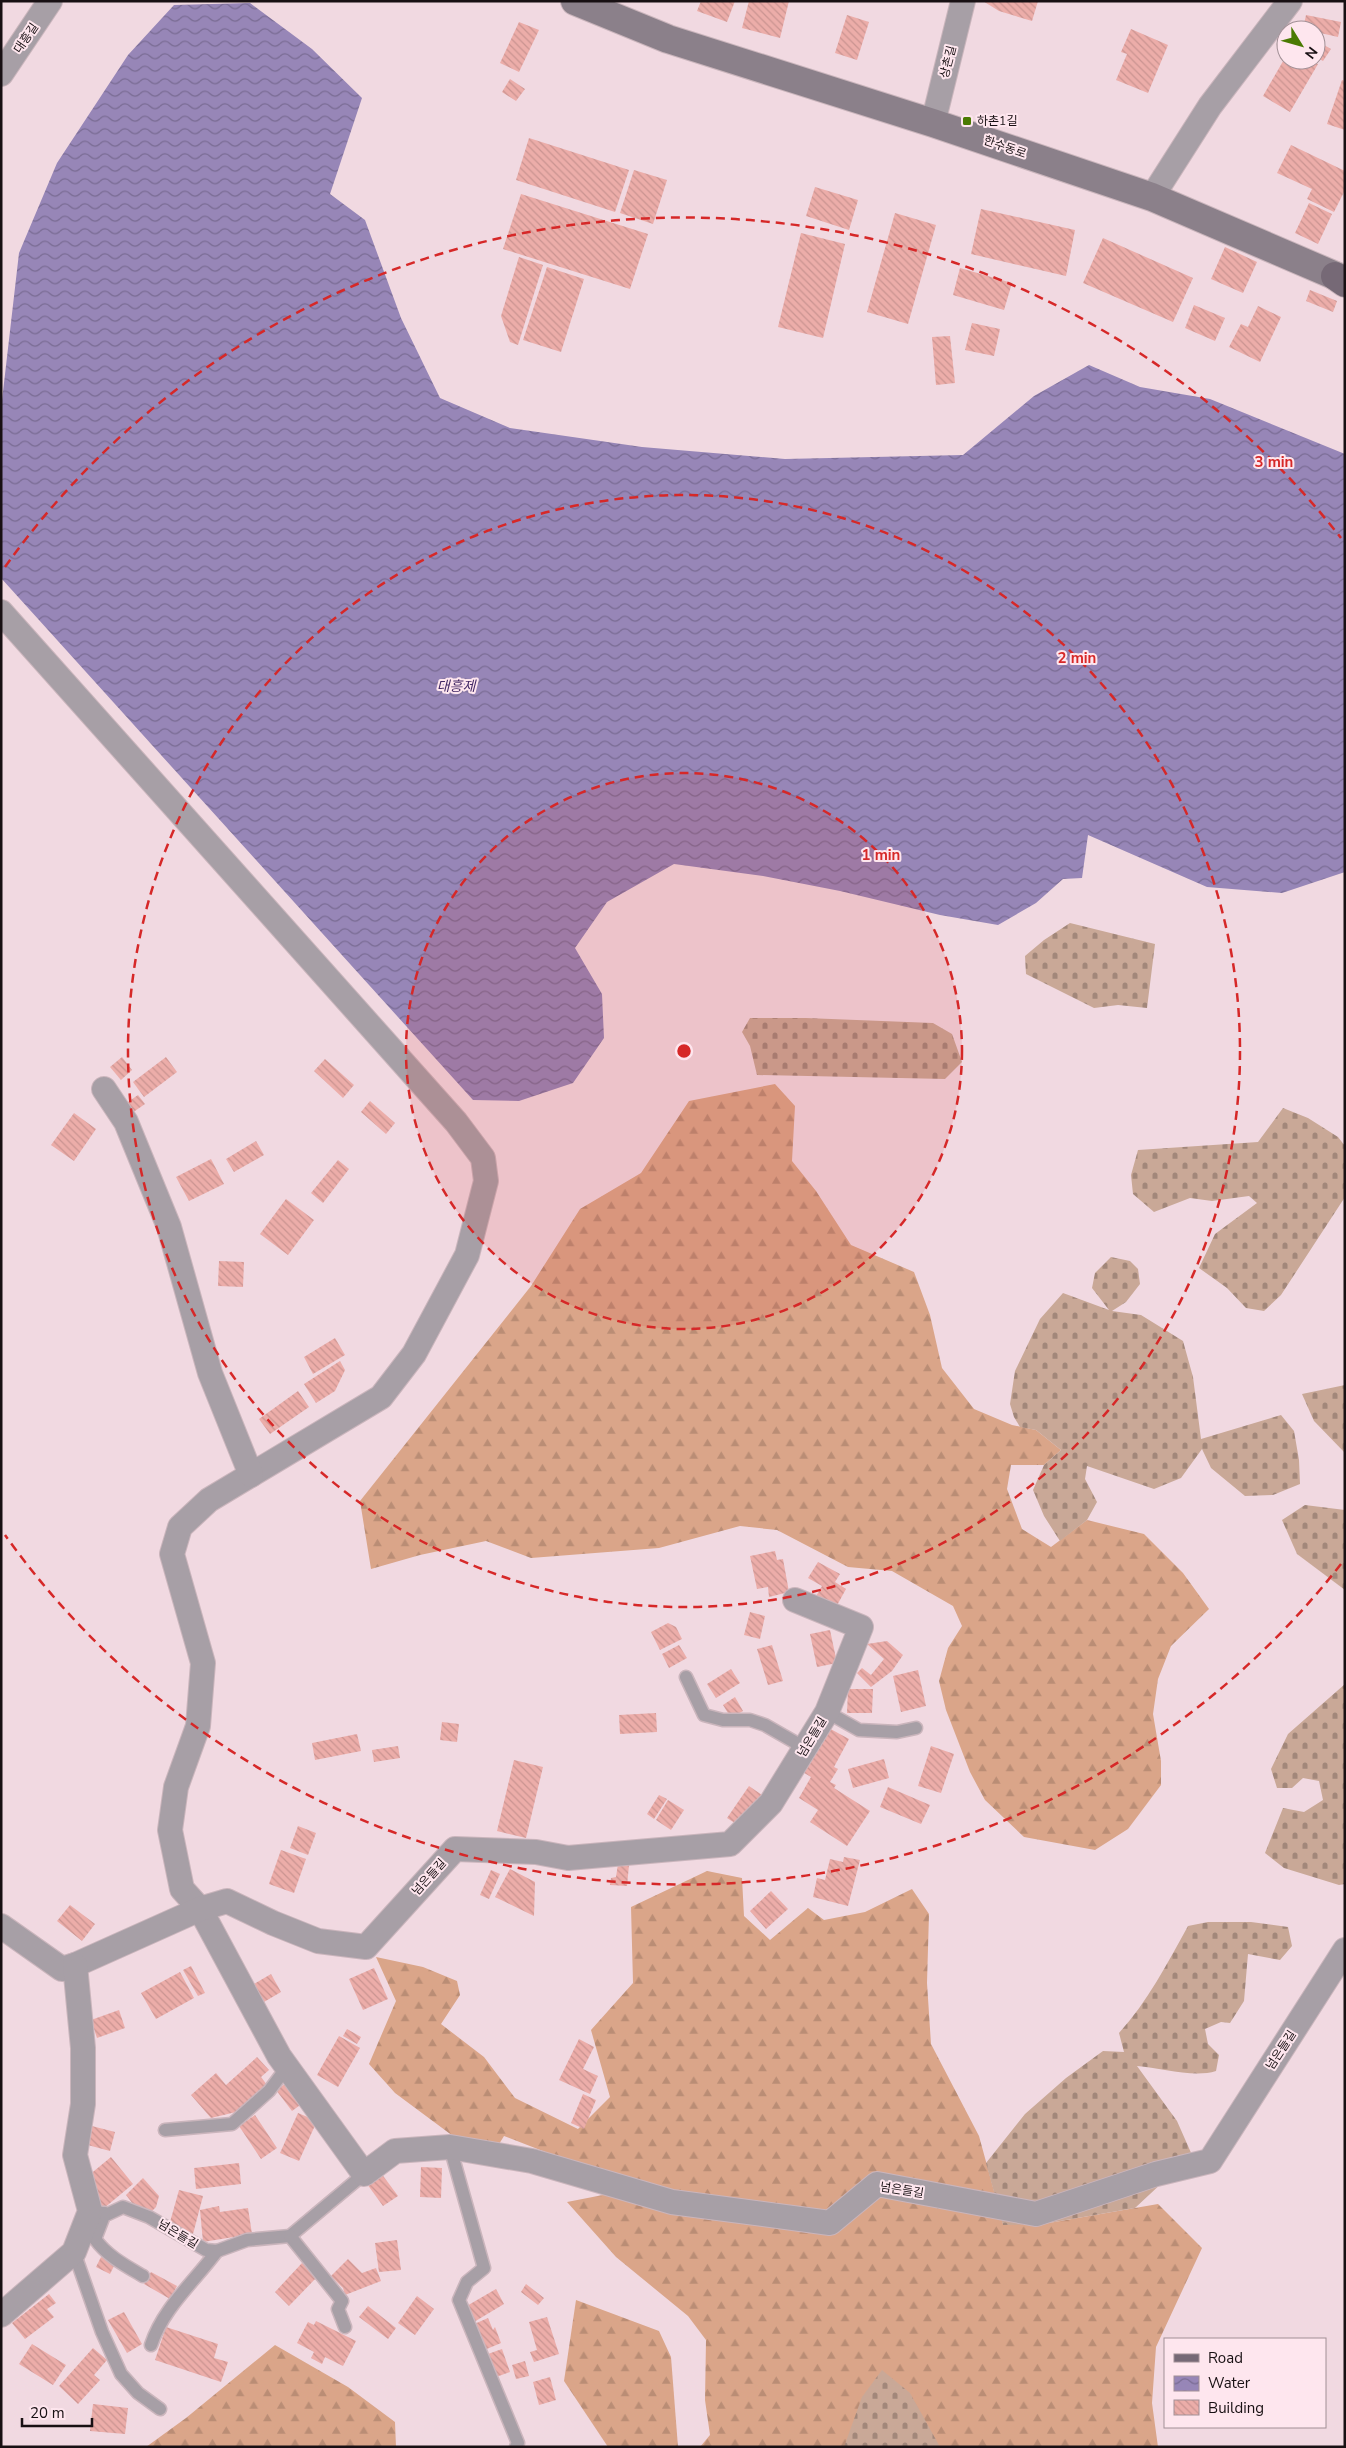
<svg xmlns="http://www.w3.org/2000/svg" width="1346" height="2448" font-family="'Nunito Sans','Noto Sans KR',sans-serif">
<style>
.forest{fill:url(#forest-firs)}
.cemetery{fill:url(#cemetery-stones)}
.water{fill:url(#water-waves)}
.building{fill:url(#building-back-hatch)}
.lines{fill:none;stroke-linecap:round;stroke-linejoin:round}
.lane-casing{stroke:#cab5bc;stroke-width:15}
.street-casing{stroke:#cab5bc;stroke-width:26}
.secondary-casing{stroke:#cab5bc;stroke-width:30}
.primary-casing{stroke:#cab5bc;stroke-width:30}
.lane{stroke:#a79fa6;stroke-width:12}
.street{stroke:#a79fa6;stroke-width:24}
.secondary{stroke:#8b808a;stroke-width:28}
.primary{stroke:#766976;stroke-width:28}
.ring{fill:none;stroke:#d62828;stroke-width:2.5;stroke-dasharray:9 6}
.poi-dot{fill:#4a7a02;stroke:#fee6ee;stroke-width:2}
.labels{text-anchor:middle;stroke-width:4;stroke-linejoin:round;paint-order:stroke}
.street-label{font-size:12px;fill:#181013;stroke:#fee6ee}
.poi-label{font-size:12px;fill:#181013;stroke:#fee6ee;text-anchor:start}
.water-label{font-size:14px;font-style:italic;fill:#432966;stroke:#fee6ee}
.centre{fill:#d62828;stroke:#fee6ee;stroke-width:2.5}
.ring-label{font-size:15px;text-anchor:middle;font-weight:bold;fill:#d62828;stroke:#fee6ee;stroke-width:4;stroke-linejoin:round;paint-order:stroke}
</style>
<defs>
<pattern id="forest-firs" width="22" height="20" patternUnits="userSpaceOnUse" patternTransform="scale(1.25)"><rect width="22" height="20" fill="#daa589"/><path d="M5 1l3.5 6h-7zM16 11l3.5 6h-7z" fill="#ba8d75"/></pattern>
<pattern id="cemetery-stones" width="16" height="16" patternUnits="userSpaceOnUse" patternTransform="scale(1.25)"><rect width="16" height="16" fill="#c9a897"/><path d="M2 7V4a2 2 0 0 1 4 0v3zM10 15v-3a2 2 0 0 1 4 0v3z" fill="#a2877a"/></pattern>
<pattern id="water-waves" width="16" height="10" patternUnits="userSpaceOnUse" patternTransform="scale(1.25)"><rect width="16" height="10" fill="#9786b7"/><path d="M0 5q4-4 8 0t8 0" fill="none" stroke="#7a6c94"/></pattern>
<pattern id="building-back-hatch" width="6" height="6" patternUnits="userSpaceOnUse" patternTransform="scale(1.25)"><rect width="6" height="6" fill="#ecada9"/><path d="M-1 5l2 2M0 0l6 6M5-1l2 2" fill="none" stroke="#ca9491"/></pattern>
</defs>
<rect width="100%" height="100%" fill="#f1d9e1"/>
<g class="forest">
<polygon points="775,1084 795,1106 792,1161 816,1191 851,1245 914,1272 930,1315 942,1368 974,1409 1012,1425 1036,1430 1061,1450 1044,1465 1011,1465 1007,1489 1022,1529 1051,1547 1087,1520 1144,1534 1183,1573 1209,1609 1171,1646 1158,1679 1153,1714 1161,1761 1161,1785 1128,1829 1095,1850 1024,1837 985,1800 970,1772 946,1710 939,1681 948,1648 962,1626 953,1606 892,1571 848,1567 777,1530 740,1526 659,1548 531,1558 486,1541 420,1555 371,1569 360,1501 531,1286 580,1209 641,1173 689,1101"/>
<polygon points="707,1871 742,1878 744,1916 770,1940 808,1908 824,1920 865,1912 912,1889 929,1914 927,1983 931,2044 979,2136 1003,2224 1043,2224 1158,2204 1202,2248 1156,2347 1152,2403 1158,2447 700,2447 710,2435 705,2400 706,2340 688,2316 616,2257 567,2202 608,2194 566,2160 504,2136 496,2149 461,2142 395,2093 369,2064 396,2001 376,1957 423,1967 457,1981 460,1995 441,2024 484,2057 515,2098 578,2129 610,2097 591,2030 633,1983 631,1907"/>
<polygon points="576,2300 659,2331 671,2357 678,2447 608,2447 564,2381"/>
<polygon points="275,2345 348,2387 395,2422 396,2447 146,2447 186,2418"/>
</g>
<g class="cemetery">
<polygon points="1070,923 1155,944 1147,1008 1118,1005 1094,1008 1026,974 1025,956 1044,940"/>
<polygon points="750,1018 806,1018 933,1023 952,1034 962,1062 945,1079 757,1075 750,1046 742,1032"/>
<polygon points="1283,1108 1308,1118 1338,1137 1345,1146 1345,1197 1281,1295 1264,1311 1246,1308 1227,1288 1199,1268 1215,1234 1257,1203 1249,1196 1212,1201 1190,1198 1154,1212 1133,1194 1131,1175 1138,1150 1258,1142"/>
<polygon points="1111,1257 1130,1261 1138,1269 1140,1284 1126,1302 1112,1311 1141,1315 1183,1341 1193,1377 1201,1439 1281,1415 1294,1431 1299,1460 1300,1484 1273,1495 1245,1496 1211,1468 1202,1449 1181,1478 1154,1489 1087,1466 1085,1479 1097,1502 1087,1520 1060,1541 1044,1516 1033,1490 1044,1465 1061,1450 1036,1430 1020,1427 1014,1417 1010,1404 1015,1371 1040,1319 1063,1293 1109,1310 1092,1288 1095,1273"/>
<polygon points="1345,1385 1345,1453 1314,1421 1302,1394"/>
<polygon points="1305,1505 1345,1510 1345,1590 1297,1554 1282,1520"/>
<polygon points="1345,1684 1345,1884 1339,1885 1284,1868 1265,1853 1283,1808 1304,1812 1323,1800 1319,1781 1303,1778 1292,1788 1277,1788 1271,1769 1288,1734"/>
<path d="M 1208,1922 L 1251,1922 L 1288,1927 L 1292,1946 L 1280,1960 L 1248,1954 L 1244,2001 L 1230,2023 L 1221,2022 L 1205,2029 L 1208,2044 L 1219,2055 L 1216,2071 C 1194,2078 1161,2068 1137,2066 L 1177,2121 L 1192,2155 L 1135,2208 L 1043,2224 L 1003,2225 L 986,2163 L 1025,2114 L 1066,2078 L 1103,2051 L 1124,2052 L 1119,2033 C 1148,2001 1167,1964 1188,1926 Z"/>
<polygon points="882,2370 910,2393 940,2447 844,2447 862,2397"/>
</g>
<polygon class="water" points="250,3 312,49 362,98 330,194 365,220 401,318 440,398 510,428 642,447 785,459 963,455 1034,396 1089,365 1140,387 1210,399 1345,454 1345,872 1282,893 1207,887 1088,835 1082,878 1063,879 1036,903 998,925 940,915 840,891 763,876 674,864 607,902 575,948 602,994 604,1038 573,1083 519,1101 473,1100 1,578 1,409 19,253 57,163 128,55 174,5"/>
<g class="building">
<polygon points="701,1 735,1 727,22 697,11"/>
<polygon points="749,1 789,1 780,38 742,28"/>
<polygon points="983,1 1038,1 1032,21 999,11"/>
<polygon points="847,15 869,22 857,60 835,53"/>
<polygon points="1306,15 1341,22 1338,37 1316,32 1316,30 1303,29"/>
<polygon points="519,22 539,30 519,72 500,63"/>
<polygon points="1131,29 1168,45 1148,93 1116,80 1127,54 1121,52"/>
<polygon points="1317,41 1331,49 1323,61 1316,57"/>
<polygon points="1286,56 1286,60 1310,60 1318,64 1290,112 1263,96"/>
<polygon points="510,79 525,89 516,101 502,92"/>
<polygon points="1342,80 1345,81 1345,130 1327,124"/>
<polygon points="529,138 629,170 615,212 516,180"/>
<polygon points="1291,145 1345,171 1345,190 1334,212 1307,199 1312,189 1277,173"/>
<polygon points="634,170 667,180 653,224 620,213"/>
<polygon points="815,187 858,200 849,230 806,216"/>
<polygon points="521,194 648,234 630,289 503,249"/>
<polygon points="1309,203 1332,214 1318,244 1295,233"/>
<polygon points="981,209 1075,230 1066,276 971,254"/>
<polygon points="895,213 936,225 908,324 867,312"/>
<polygon points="801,233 845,244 823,338 778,327"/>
<polygon points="1103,238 1193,278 1173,322 1083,283"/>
<polygon points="1225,247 1257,262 1243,293 1211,279"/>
<polygon points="519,257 543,265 518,345 510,342 501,316"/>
<polygon points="547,267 584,279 561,352 523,340"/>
<polygon points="960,268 1012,283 1004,310 953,295"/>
<polygon points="1310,290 1337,301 1333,312 1306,301"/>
<polygon points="1194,305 1225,318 1215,341 1185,328"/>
<polygon points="1258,306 1281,317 1260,362 1229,347 1241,324 1248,327"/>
<polygon points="972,323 1000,329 994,356 965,350"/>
<polygon points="950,336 955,383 936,385 932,337"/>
<polygon points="122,1057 132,1070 121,1080 110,1067"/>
<polygon points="166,1057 177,1072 144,1097 133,1082"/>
<polygon points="325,1059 354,1085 343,1098 314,1071"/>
<polygon points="138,1095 145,1104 132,1113 125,1104"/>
<polygon points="370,1101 395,1123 386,1134 361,1112"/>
<polygon points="74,1113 96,1129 74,1161 51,1145"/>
<polygon points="256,1141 264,1155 234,1172 226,1159"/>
<polygon points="211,1159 224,1184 189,1201 176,1177"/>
<polygon points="338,1160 349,1169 323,1203 311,1193"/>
<polygon points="286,1199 314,1220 288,1255 260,1234"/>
<polygon points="219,1261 244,1262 243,1287 218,1286"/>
<polygon points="335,1338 345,1355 313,1374 304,1357"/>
<polygon points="340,1361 345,1370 335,1391 316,1403 304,1384"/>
<polygon points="298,1391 309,1407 270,1434 259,1419"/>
<polygon points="775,1551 777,1560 783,1559 789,1592 769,1597 768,1587 757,1589 750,1556"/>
<polygon points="818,1562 840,1574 835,1582 846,1589 835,1609 815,1598 822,1586 808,1578"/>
<polygon points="750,1612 765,1616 760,1639 744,1635"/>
<polygon points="668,1623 676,1627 682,1639 660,1650 651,1632"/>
<polygon points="830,1630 837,1663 817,1667 810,1634"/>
<polygon points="887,1641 903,1655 892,1671 871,1687 857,1673 862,1668 871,1675 884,1659 867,1644"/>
<polygon points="679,1645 687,1658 669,1668 662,1654"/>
<polygon points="772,1645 783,1681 768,1685 757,1649"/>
<polygon points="731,1669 740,1683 716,1698 707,1684"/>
<polygon points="918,1670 926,1706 901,1712 893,1676"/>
<polygon points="848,1689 873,1689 872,1713 847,1713"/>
<polygon points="735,1697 743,1711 731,1718 723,1705"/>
<polygon points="656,1713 657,1732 620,1734 619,1715"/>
<polygon points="442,1722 459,1724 457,1742 440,1740"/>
<polygon points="825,1726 849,1739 834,1767 838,1769 830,1782 836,1785 834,1788 870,1811 847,1846 810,1822 818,1810 799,1798 811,1777 801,1771"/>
<polygon points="357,1734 361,1751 315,1760 312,1743"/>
<polygon points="398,1746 400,1758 374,1762 372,1750"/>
<polygon points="931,1746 954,1754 941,1793 918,1786"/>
<polygon points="884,1759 889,1778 853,1788 848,1769"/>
<polygon points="514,1760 543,1767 526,1838 497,1831"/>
<polygon points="749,1786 762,1795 741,1827 727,1818"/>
<polygon points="888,1787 930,1805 921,1824 880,1807"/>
<polygon points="659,1795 667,1799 654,1819 647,1814"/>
<polygon points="668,1800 684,1810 671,1830 656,1820"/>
<polygon points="298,1826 316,1833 308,1855 290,1848"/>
<polygon points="281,1850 306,1859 294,1893 269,1884"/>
<polygon points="844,1857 860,1860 848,1906 813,1897 817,1878 825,1880 830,1859 843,1862"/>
<polygon points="618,1864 629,1865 627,1886 610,1885 611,1878 616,1877"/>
<polygon points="510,1869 535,1882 534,1916 495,1897"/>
<polygon points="491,1870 500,1874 489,1899 480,1895"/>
<polygon points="771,1891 788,1909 766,1929 750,1911"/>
<polygon points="70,1905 95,1924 82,1941 57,1921"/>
<polygon points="191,1966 205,1993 198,1996 183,1970"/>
<polygon points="374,1968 388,1999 363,2010 349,1979"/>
<polygon points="180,1972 194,1998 156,2019 141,1993"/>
<polygon points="271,1974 281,1992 264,2002 254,1984"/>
<polygon points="119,2010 125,2028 97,2038 91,2020"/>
<polygon points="347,2029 361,2037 357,2044 343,2036"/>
<polygon points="339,2036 360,2048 338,2087 317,2075"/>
<polygon points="579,2039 594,2047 583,2069 598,2076 590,2094 559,2080"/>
<polygon points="257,2057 269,2070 261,2077 267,2085 236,2112 211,2118 191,2095 216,2073 226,2085"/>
<polygon points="288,2082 303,2103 292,2111 276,2090"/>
<polygon points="583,2094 596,2100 584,2129 571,2123"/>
<polygon points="298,2113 317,2121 299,2161 280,2153"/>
<polygon points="255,2115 277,2148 261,2159 239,2126"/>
<polygon points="88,2125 115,2132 110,2151 84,2144"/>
<polygon points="111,2157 133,2184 103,2209 95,2200 88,2176"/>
<polygon points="239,2163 241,2184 196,2189 194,2168"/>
<polygon points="421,2167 442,2168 441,2198 420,2197"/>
<polygon points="381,2173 398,2196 383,2206 367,2184"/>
<polygon points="143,2178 159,2196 156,2207 150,2213 136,2208 126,2195"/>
<polygon points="179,2190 203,2196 193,2234 181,2231 170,2222"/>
<polygon points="219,2206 220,2212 248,2208 252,2234 203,2242 200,2210"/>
<polygon points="397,2240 401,2270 379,2272 375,2243"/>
<polygon points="101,2257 115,2264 110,2274 96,2267"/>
<polygon points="348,2259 362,2273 376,2268 381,2281 345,2295 343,2288 331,2276"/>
<polygon points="302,2263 317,2277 289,2306 275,2292"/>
<polygon points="151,2272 177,2286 170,2299 144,2284"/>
<polygon points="526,2284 544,2298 538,2305 521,2292"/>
<polygon points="496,2289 504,2304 474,2322 465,2307"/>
<polygon points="49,2294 56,2303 47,2309 54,2317 25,2339 12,2323"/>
<polygon points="417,2296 434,2309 415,2335 398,2323"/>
<polygon points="368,2306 396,2328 388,2339 359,2317"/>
<polygon points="124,2312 142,2344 127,2353 108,2320"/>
<polygon points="547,2317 559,2354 534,2362 530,2352 537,2350 529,2322"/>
<polygon points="488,2318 493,2330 495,2327 501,2343 482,2351 472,2325"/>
<polygon points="316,2321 356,2341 343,2366 325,2357 322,2364 311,2358 314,2352 297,2343 308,2322 314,2325"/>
<polygon points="166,2327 218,2344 214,2358 228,2362 221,2382 155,2360"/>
<polygon points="32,2344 66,2365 53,2385 19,2364"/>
<polygon points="93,2348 107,2360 94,2375 100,2380 78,2404 59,2386"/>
<polygon points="502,2349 510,2372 496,2377 488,2354"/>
<polygon points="525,2361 529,2376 516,2379 512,2365"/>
<polygon points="550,2377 556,2400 539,2405 533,2382"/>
<polygon points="93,2404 128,2408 125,2434 90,2431"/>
</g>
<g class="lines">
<defs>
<g id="lane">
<polyline points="686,1677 704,1715 723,1720 750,1720 765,1725 805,1748"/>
<polyline points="827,1712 859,1730 897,1732 916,1728"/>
<polyline points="165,2130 232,2124 269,2091 287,2067"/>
<polyline points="450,2147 484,2268 467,2282 459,2300 518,2443 516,2447"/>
<polyline points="90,2211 108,2214 123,2207 149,2217 206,2250 217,2251 247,2240 290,2236 364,2174"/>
<path d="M 105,2213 L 95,2239 C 107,2256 126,2266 143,2276"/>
<polyline points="290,2236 342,2301 338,2309 345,2327"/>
<polyline points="74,2252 102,2332 121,2374 138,2393 160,2409"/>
<path d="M 151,2345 C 163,2308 194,2282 217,2251"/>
</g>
<g id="street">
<polyline points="1,74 50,1"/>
<polyline points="933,123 963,1"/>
<polyline points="1152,197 1210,106 1290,1"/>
<polyline points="1,612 456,1122 483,1158 486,1181 467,1255 414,1354 381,1397 209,1500 180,1527 172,1554 203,1663 198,1726 176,1787 170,1830 182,1889 200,1909 279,2056 364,2174 395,2151 450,2147 532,2161 672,2202 830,2223 877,2184 1036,2214 1156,2174 1210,2161 1345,1950"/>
<polyline points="104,1089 126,1122 169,1227 210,1373 251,1475"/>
<polyline points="1,1926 62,1969 75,1965 200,1909 227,1901 273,1923 318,1941 366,1947 455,1849 536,1852 568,1858 730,1844 771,1803 827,1712 861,1627 795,1600"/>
<polyline points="1,2315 74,2252 90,2211 75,2155 83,2104 83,2048 75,1965"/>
</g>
<polyline id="secondary" points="575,1 668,39 933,123 1152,197 1345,280"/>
<polyline id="primary" points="1335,276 1345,283"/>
</defs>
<use href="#lane" class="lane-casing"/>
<use href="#street" class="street-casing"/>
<use href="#secondary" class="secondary-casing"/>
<use href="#primary" class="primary-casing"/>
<use href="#lane" class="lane"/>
<use href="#street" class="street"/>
<use href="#secondary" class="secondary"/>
<use href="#primary" class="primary"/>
</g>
<circle cx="684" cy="1051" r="278" fill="#d62828" fill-opacity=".12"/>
<g class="ring">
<circle cx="684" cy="1051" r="278"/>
<circle cx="684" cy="1051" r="556"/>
<path d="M1341 1564A834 834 0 0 1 5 1535M5 567A834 834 0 0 1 1341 538"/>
</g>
<rect class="poi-dot" x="962" y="116" width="10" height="10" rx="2.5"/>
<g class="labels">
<g class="street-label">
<text transform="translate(26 38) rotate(-56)" y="4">대흥길</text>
<text transform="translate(948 62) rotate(-76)" y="4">상촌길</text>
<text transform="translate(1005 147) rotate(19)" y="4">한수동로</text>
<text transform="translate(812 1737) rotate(-59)" y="4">넘은들길</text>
<text transform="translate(429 1877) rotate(-48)" y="4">넘은들길</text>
<text transform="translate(1281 2050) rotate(-57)" y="4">넘은들길</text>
<text transform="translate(902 2190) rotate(9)" y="4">넘은들길</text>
<text transform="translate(178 2234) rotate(31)" y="4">넘은들길</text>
</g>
<g class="poi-label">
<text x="977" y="125">하촌1길</text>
</g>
<g class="water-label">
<text x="456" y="691">대흥제</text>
</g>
</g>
<circle cx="684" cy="1051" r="8" class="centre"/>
<g class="ring-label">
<text x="1274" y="467">3 min</text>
<text x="1077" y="663">2 min</text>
<text x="881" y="860">1 min</text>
</g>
<rect width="1346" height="2448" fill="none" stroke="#181013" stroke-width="5"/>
<rect x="1164" y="2338" width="162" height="90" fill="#fee6ee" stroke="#a29096"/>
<rect x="1174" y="2354" width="25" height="8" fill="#766976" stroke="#a29096"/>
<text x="1208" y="2363" font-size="15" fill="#181013">Road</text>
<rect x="1174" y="2376" width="25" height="15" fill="url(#water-waves)" stroke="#a29096"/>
<text x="1208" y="2388" font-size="15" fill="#181013">Water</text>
<rect x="1174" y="2400" width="25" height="15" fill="url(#building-back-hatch)" stroke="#a29096"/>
<text x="1208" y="2413" font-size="15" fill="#181013">Building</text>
<g transform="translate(1301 45) rotate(127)"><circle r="24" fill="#fee6ee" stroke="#a29096"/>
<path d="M0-4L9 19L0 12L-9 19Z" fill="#4a7a02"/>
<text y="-8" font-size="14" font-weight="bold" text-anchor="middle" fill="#181013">N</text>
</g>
<path d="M22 2418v8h70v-8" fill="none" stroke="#181013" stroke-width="2.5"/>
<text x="30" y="2418" font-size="15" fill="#181013" stroke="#fee6ee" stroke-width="4" paint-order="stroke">20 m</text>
</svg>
